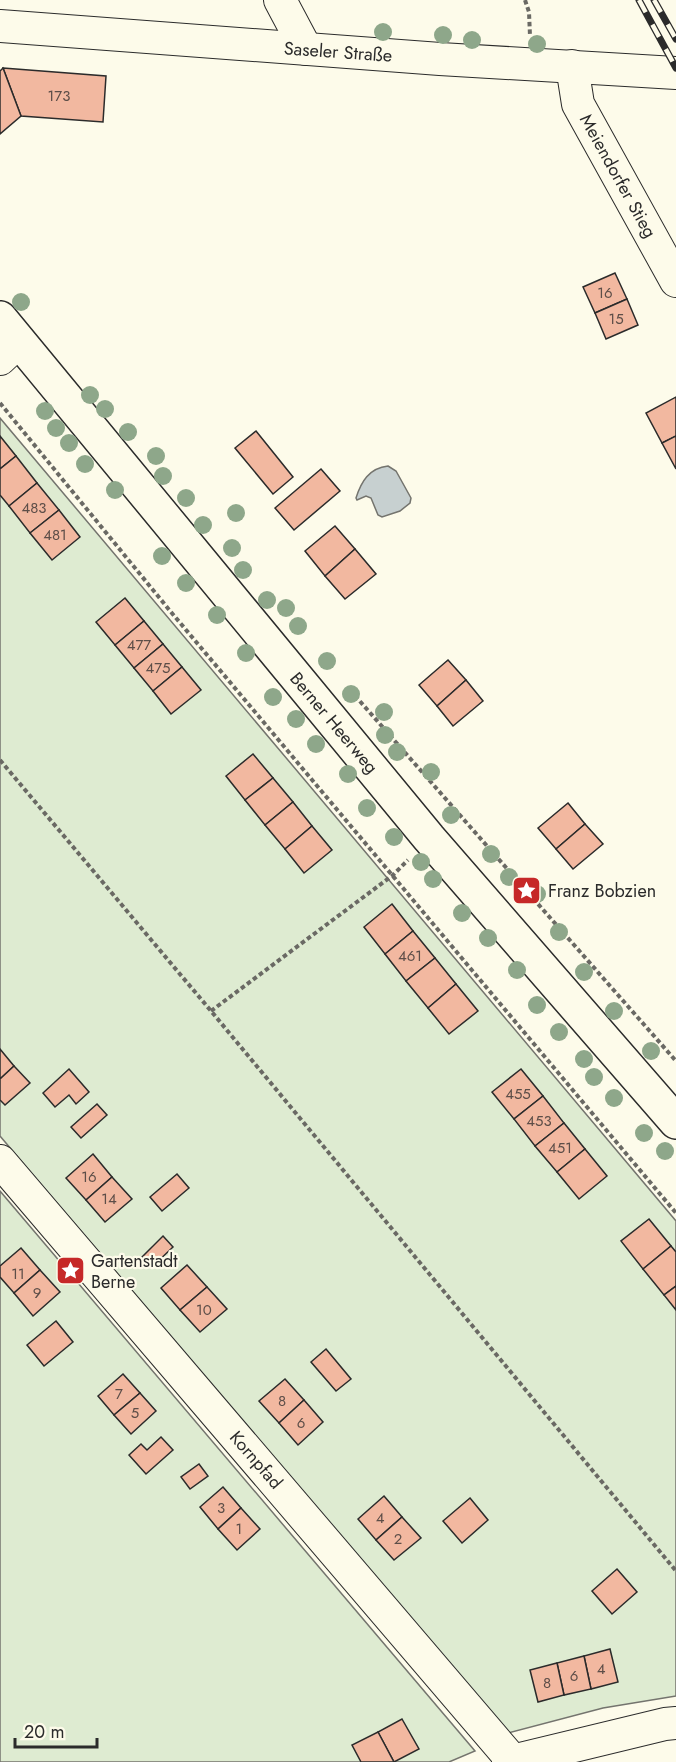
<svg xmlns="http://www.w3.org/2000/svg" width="676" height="1762" font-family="Jost,sans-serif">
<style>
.green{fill:#deebd1;stroke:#74746e;stroke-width:1.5}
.water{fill:#c7d0d0;stroke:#74746e;stroke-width:1.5}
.building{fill:#f2b8a0;stroke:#2b2b2b;stroke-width:1.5}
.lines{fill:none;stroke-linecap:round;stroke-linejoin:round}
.minor-casing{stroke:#2b2b2b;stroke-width:34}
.major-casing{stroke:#2b2b2b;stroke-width:36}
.path{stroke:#6a6964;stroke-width:4;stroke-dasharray:4.5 3;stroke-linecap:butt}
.minor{stroke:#fdfbea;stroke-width:32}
.major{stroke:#fdfbea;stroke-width:33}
.rail-casing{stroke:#2b2b2b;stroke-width:7}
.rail{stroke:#fdfbea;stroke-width:4.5;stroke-dasharray:14;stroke-linecap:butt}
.tree{fill:#8ea78a}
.labels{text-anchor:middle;stroke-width:4.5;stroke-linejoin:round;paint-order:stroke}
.number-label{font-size:15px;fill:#5d4e48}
.street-label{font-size:18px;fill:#2b2b2b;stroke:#fdfbea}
.poi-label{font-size:18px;fill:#2b2b2b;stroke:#fdfbea;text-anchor:start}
</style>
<rect width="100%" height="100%" fill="#fdfbea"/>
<g class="green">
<polygon points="0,418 676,1221 676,1696 603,1708 508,1733 0,1136"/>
<polygon points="0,1191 475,1751 449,1762 0,1762"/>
</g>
<path class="water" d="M 388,466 L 396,471 L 411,498 L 410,503 L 400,511 L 382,517 L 378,515 L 371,498 L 366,496 L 357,500 L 356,498 C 361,482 369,468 388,466 Z"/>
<g class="building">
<polygon points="3,68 106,76 103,122 21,116"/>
<polygon points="3,68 21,116 0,134 0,71"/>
<polygon points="615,273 627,299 595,313 583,287"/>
<polygon points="627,299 638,325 606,339 595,313"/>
<polygon points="676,397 676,436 662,443 646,413"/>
<polygon points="256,431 293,477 273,494 235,448"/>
<polygon points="0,436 16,456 0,469"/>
<polygon points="676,436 676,469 662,443"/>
<polygon points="16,456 37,483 9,506 0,495 0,469"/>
<polygon points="321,469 340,491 294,530 275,508"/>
<polygon points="37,483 59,510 30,533 9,506"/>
<polygon points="59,510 80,537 52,560 30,533"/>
<polygon points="335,526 355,549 325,576 305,551"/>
<polygon points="355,549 376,574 345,599 325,576"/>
<polygon points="125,598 144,621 115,645 96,622"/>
<polygon points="144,621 163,644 134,668 115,645"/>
<polygon points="163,644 182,667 153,691 134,668"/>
<polygon points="448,660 466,680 437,706 419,685"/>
<polygon points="182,667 201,690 171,714 153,691"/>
<polygon points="466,680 483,701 453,726 437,706"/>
<polygon points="253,754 273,778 245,800 226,776"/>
<polygon points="273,778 293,802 265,825 245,800"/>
<polygon points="293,802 312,826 285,849 265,825"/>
<polygon points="568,803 585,824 556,849 538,828"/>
<polygon points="585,824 603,844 573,869 556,849"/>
<polygon points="312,826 332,850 304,873 285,849"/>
<polygon points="392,904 413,931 385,954 364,927"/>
<polygon points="413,931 435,958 406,981 385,954"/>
<polygon points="435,958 456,984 428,1008 406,981"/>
<polygon points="456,984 478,1011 449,1034 428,1008"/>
<polygon points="0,1049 14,1066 0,1079"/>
<polygon points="14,1066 30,1083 5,1105 0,1100 0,1079"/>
<polygon points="69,1069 89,1092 76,1104 69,1095 55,1107 43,1093"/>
<polygon points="521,1069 543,1096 514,1119 492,1092"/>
<polygon points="543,1096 564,1123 535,1146 514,1119"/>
<polygon points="97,1104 107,1115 81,1138 71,1127"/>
<polygon points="564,1123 585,1149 557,1172 535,1146"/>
<polygon points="585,1149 607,1176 579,1199 557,1172"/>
<polygon points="93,1154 112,1177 86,1200 66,1178"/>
<polygon points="177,1174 189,1188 162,1211 150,1197"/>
<polygon points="112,1177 132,1199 105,1222 86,1200"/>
<polygon points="649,1219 671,1246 643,1269 621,1241"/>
<polygon points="163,1236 173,1247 151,1268 142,1257"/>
<polygon points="671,1246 676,1252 676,1286 664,1295 643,1269"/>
<polygon points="21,1248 40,1270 14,1293 0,1277 0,1266"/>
<polygon points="187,1265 207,1287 180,1310 161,1288"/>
<polygon points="40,1270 60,1292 33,1316 14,1293"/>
<polygon points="676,1286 676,1310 664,1295"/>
<polygon points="207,1287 227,1309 200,1332 180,1310"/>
<polygon points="56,1321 73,1342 44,1366 27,1345"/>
<polygon points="326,1349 351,1379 336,1391 311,1362"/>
<polygon points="123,1374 140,1393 114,1415 98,1396"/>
<polygon points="285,1379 304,1400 279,1423 259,1401"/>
<polygon points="140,1393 156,1411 131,1434 114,1415"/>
<polygon points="304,1400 323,1422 298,1445 279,1423"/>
<polygon points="161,1437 173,1450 146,1474 129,1455 141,1444 147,1450"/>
<polygon points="199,1464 208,1476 190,1489 181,1477"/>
<polygon points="223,1487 241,1508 218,1529 200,1507"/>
<polygon points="384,1496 402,1517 376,1540 358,1519"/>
<polygon points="470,1498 488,1520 462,1543 443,1521"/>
<polygon points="241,1508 260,1529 237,1550 218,1529"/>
<polygon points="402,1517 421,1538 394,1560 376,1540"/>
<polygon points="617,1569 637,1592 612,1614 592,1591"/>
<polygon points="610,1649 618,1682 591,1689 584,1656"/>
<polygon points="584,1656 591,1689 564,1695 557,1663"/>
<polygon points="557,1663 564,1695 538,1702 530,1670"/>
<polygon points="402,1719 419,1749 394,1762 378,1732"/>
<polygon points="378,1732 394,1762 361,1762 352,1745"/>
</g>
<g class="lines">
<defs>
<g id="minor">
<polyline points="280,0 306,49"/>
<polyline points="0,26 440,59 676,73"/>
<polyline points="572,66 578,104 676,281"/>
<polyline points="0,359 18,342"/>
<polyline points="0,1161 512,1760"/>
<polyline points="508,1762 665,1724 676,1723"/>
</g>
<polyline id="major" points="0,318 429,838 676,1122"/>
</defs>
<use href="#minor" class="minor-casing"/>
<use href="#major" class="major-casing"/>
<g class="path">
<polyline points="525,0 529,12 530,36"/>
<polyline points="0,403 171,612 676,1213"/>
<polyline points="350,690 676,1061"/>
<polyline points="0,760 211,1011 676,1571"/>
<polyline points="211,1011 393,875 408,860"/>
</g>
<use href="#minor" class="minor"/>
<use href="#major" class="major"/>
<defs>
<g id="rail">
<polyline points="639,0 676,68"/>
<polyline points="654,0 676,39"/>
</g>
</defs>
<use href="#rail" class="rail-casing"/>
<use href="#rail" class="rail"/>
</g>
<g class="tree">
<circle cx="383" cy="32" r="9"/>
<circle cx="443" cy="35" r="9"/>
<circle cx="472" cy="40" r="9"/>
<circle cx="537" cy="44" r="9"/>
<circle cx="21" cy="302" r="9"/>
<circle cx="90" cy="395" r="9"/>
<circle cx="105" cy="409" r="9"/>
<circle cx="45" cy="411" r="9"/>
<circle cx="56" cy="428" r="9"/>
<circle cx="128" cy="432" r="9"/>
<circle cx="69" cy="443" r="9"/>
<circle cx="156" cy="456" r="9"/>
<circle cx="85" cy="464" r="9"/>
<circle cx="163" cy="476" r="9"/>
<circle cx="115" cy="490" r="9"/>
<circle cx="186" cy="498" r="9"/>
<circle cx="236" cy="513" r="9"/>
<circle cx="203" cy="525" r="9"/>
<circle cx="232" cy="548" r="9"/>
<circle cx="162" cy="556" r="9"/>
<circle cx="243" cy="570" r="9"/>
<circle cx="186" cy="583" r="9"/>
<circle cx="267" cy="600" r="9"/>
<circle cx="286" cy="608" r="9"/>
<circle cx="217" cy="615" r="9"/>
<circle cx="298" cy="626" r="9"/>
<circle cx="246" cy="653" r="9"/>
<circle cx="327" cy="661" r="9"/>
<circle cx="351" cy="694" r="9"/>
<circle cx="273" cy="697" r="9"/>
<circle cx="384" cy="712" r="9"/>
<circle cx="296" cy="719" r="9"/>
<circle cx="385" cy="735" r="9"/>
<circle cx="316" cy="744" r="9"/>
<circle cx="397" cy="752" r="9"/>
<circle cx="431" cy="772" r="9"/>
<circle cx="348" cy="774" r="9"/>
<circle cx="367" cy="808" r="9"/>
<circle cx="451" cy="815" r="9"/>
<circle cx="394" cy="837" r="9"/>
<circle cx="491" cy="854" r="9"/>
<circle cx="421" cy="862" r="9"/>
<circle cx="509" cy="877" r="9"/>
<circle cx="433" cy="879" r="9"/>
<circle cx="537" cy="894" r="9"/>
<circle cx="462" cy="913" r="9"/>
<circle cx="559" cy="932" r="9"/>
<circle cx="488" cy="938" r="9"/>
<circle cx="517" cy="970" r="9"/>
<circle cx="584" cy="972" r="9"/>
<circle cx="537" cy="1005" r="9"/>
<circle cx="614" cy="1011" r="9"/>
<circle cx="559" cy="1032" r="9"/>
<circle cx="651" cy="1051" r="9"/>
<circle cx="584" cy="1059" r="9"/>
<circle cx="594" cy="1077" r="9"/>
<circle cx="614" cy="1098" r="9"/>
<circle cx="644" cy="1133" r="9"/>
<circle cx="665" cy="1151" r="9"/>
</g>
<defs>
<symbol id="sight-square" viewBox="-11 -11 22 22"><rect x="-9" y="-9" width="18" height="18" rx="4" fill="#c62828" stroke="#fdfbea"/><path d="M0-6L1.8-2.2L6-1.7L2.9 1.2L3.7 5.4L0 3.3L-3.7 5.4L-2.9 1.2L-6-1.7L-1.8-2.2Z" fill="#fff"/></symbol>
</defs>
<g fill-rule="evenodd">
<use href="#sight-square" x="510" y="874" width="33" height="33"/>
<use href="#sight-square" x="54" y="1254" width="33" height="33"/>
</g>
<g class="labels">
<g class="number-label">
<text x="59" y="101">173</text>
<text x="605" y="298">16</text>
<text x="616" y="324">15</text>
<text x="34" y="513">483</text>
<text x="55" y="540">481</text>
<text x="139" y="650">477</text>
<text x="158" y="673">475</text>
<text x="410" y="961">461</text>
<text x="518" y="1099">455</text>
<text x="539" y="1126">453</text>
<text x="560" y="1153">451</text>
<text x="89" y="1182">16</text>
<text x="109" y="1204">14</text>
<text x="18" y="1279">11</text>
<text x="37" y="1298">9</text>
<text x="204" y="1315">10</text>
<text x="119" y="1399">7</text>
<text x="282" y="1406">8</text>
<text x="135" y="1418">5</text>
<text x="301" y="1428">6</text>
<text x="221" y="1513">3</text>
<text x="380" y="1523">4</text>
<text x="239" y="1534">1</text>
<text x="398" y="1544">2</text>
<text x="601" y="1674">4</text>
<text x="574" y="1681">6</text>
<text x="547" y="1688">8</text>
</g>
<g class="street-label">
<text transform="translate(338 52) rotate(4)" y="6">Saseler Straße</text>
<text transform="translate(618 176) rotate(61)" y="6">Meiendorfer Stieg</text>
<text transform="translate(334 723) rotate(50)" y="6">Berner Heerweg</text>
<text transform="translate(256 1460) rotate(49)" y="6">Kornpfad</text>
</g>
<g class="poi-label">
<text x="548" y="897">Franz Bobzien</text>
<text x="91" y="1267">Gartenstadt<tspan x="91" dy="21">Berne</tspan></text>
</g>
</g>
<path d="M15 1738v9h82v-9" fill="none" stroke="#2b2b2b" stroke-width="3"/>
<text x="24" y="1738" font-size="18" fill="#2b2b2b" stroke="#fdfbea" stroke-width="4.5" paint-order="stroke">20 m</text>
</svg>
